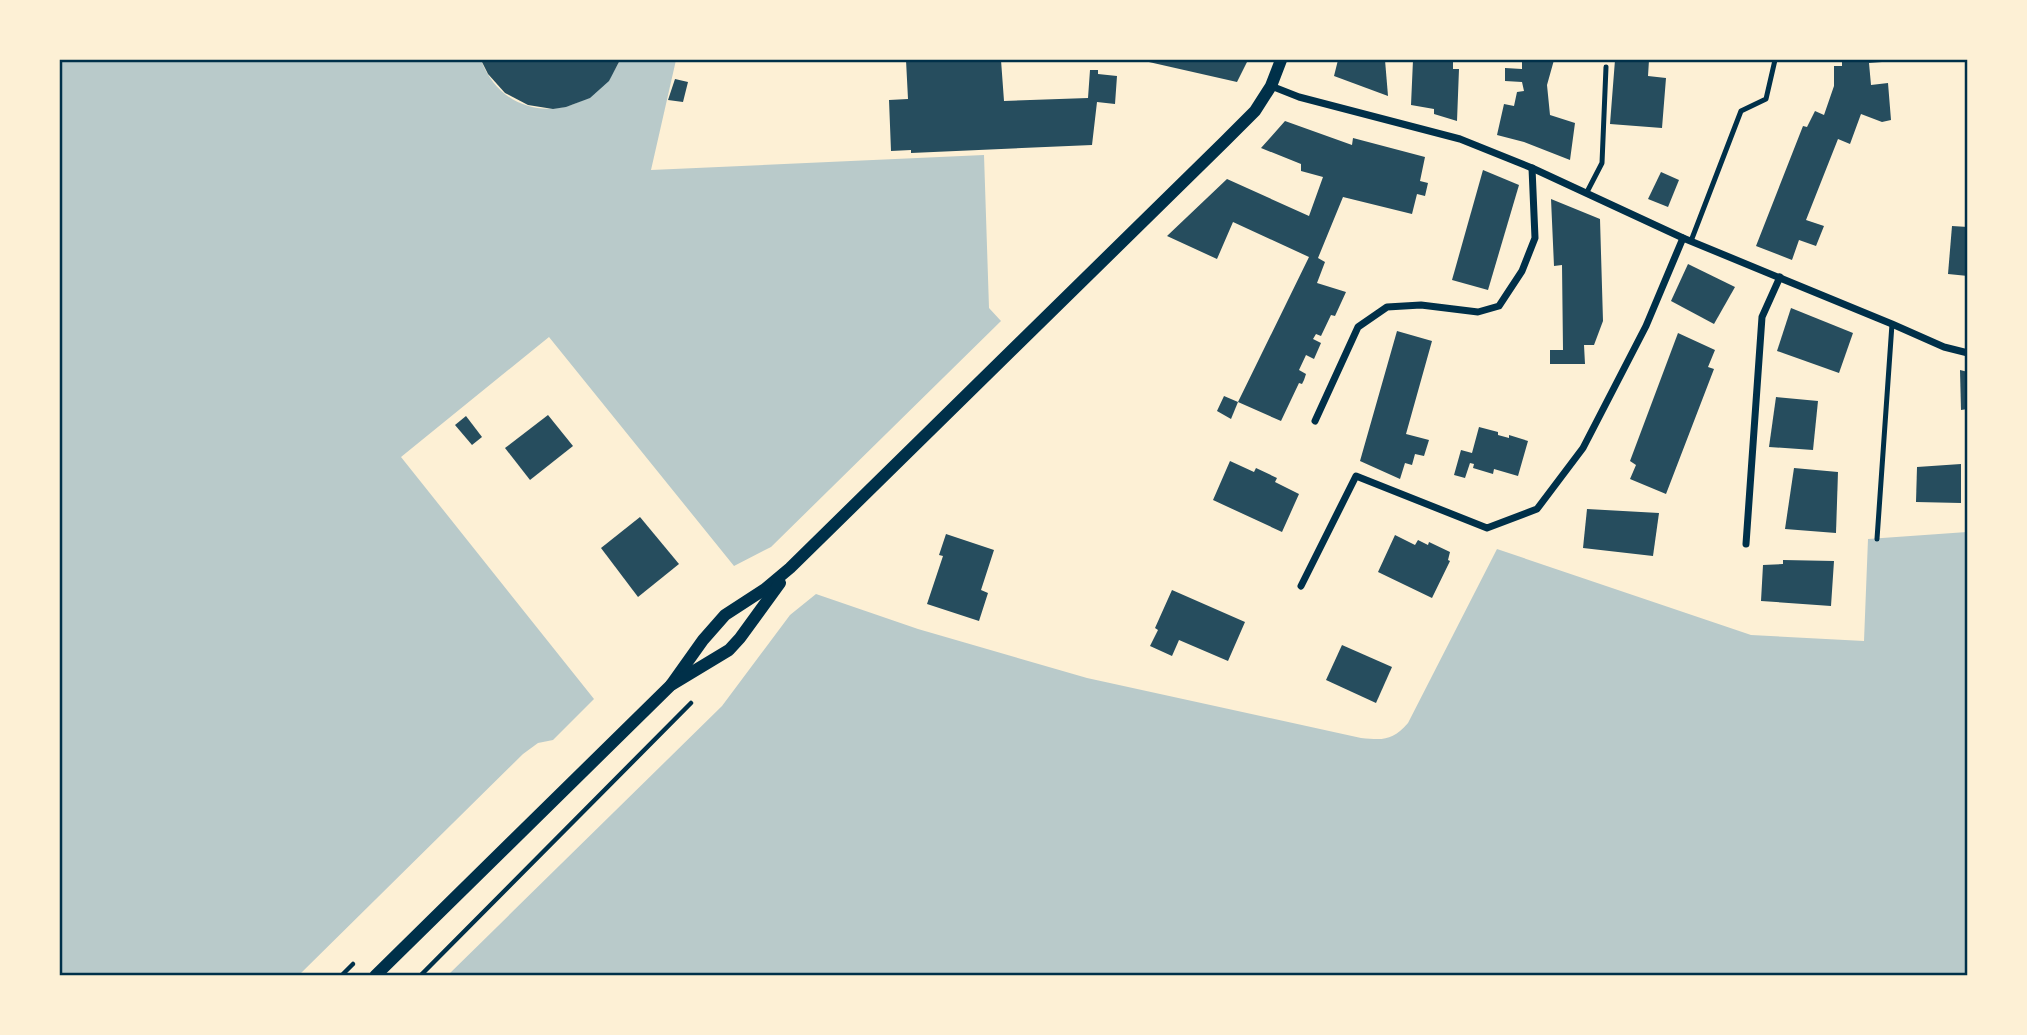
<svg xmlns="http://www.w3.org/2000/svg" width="2027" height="1035" font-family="Inter,sans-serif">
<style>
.green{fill:#b9caca}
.building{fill:#264d5e}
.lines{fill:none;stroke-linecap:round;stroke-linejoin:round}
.path{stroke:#003049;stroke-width:4.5}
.service{stroke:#003049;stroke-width:5}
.minor{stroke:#003049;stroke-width:7}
.tertiary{stroke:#003049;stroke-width:12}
.neatline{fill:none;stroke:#003049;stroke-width:2.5}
</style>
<rect width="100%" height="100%" fill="#fdf0d5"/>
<g class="green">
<path d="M 60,60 L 481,60 C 506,127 591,123 620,60 L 676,60 L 651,170 L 984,155 L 989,308 L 1001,321 L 771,547 L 734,566 L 549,337 L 401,457 L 594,699 L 553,740 L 538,743 L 523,754 L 299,975 L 60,975 Z"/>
<path d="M 1967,532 L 1967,975 L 447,976 L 722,706 L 790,615 L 816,594 L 918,629 L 1087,678 L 1361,738 C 1384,740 1392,741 1408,723 L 1497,549 L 1751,635 L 1864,641 L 1868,539 Z"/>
</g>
<g class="building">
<polygon points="481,60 620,60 609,81 590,98 566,107 553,109 528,105 505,93 488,74"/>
<polygon points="906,60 1001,60 1004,101 1088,98 1090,70 1098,70 1098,74 1117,76 1115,104 1097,102 1092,145 911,153 911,150 891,151 889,100 908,99"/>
<polygon points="1140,60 1248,60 1237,82"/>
<polygon points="1338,60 1385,60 1388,96 1334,76"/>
<polygon points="1413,60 1453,60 1453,69 1459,69 1457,121 1434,114 1434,109 1411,105"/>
<polygon points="1522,60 1554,60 1547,85 1550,115 1575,123 1570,160 1524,142 1497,135 1504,104 1514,106 1517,92 1524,91 1522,82 1505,81 1505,68 1522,69"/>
<polygon points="1615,60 1649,60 1648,76 1666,78 1662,128 1610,124"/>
<polygon points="1842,60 1882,60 1882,62 1869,63 1871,85 1888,83 1891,120 1882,122 1861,114 1850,144 1838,139 1806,220 1824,226 1816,246 1799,240 1792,260 1756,246 1803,126 1807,127 1815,111 1824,115 1834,86 1834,66 1842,66"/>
<polygon points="675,79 688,82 683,102 668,100"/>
<polygon points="1285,121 1352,145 1353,138 1425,157 1420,181 1428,183 1425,196 1417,194 1412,214 1343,197 1318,258 1325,262 1317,283 1346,292 1335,316 1331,315 1321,336 1316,334 1313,339 1321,343 1314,359 1306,355 1299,370 1306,374 1304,380 1302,384 1299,383 1281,421 1238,402 1309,257 1233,222 1217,259 1167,236 1227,179 1309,216 1323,177 1301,171 1301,164 1261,148"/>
<polygon points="1483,170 1519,185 1488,290 1452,280"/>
<polygon points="1661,172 1679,180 1668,207 1648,199"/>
<polygon points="1551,199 1600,219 1603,321 1594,345 1584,345 1585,364 1550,364 1550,350 1563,350 1562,265 1554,266"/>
<polygon points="1952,226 1968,227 1968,276 1948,274"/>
<polygon points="1688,264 1735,287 1714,324 1671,301"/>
<polygon points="1791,308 1853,333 1839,373 1777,351"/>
<polygon points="1397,331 1432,341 1406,434 1429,440 1424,456 1415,454 1412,465 1405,463 1400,479 1360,461"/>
<polygon points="1678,333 1715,350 1708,367 1714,369 1666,494 1630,479 1636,465 1630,461"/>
<polygon points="1960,370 1968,372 1968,409 1961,410"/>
<polygon points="1224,396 1238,402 1231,419 1217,411"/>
<polygon points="1776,397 1818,401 1813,450 1769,447"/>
<polygon points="548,415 573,446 530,480 505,448"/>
<polygon points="466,416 482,437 472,445 455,425"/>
<polygon points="1479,427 1498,432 1498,435 1509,438 1509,435 1528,441 1518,476 1494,469 1493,474 1473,468 1474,464 1470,463 1465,478 1454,475 1461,450 1472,453"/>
<polygon points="1230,461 1254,472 1256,468 1277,478 1275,482 1299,494 1282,532 1213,500"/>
<polygon points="1961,464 1961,503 1916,502 1917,467"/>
<polygon points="1794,468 1838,472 1836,533 1785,529"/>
<polygon points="1587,509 1659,513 1653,556 1583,548"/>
<polygon points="640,517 679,564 638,597 601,548"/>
<polygon points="946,534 994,550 981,590 988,593 979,621 927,604 943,556 939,555"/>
<polygon points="1395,535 1415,545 1418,540 1428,545 1429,542 1450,552 1448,560 1450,561 1432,598 1378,572"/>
<polygon points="1783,560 1834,561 1831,606 1761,601 1763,565 1783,564"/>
<polygon points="1172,590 1245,622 1228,661 1179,640 1172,656 1150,646 1158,630 1155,628"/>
<polygon points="1342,645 1392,667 1376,703 1326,680"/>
</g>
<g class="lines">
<g class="path">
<polyline points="341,976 353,964"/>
<polyline points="420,976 691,703"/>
</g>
<g class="service">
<polyline points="1587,192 1602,163 1606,67"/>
<polyline points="1691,241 1741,111 1766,99 1775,60"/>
<polyline points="1877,539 1892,324"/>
</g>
<g class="minor">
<polyline points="1271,86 1299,97 1460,139 1532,168 1683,238 1892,324 1944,347 1968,353"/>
<polyline points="1315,421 1358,327 1387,307 1421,305 1478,312 1499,306 1522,271 1535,238 1532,168"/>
<polyline points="1746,544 1762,317 1780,277"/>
<polyline points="1301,586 1356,476 1487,528 1537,509 1583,448 1646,326 1683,238"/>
</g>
<g class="tertiary">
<polyline points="671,685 703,640 725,615 765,589 790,568 1224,142 1255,111 1271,86 1281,60"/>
<polyline points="375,976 671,685 729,650 740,638 780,583"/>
</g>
</g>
<rect width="2027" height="1035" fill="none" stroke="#fdf0d5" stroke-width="122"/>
<rect x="61" y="61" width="1905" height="913" class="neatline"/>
</svg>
